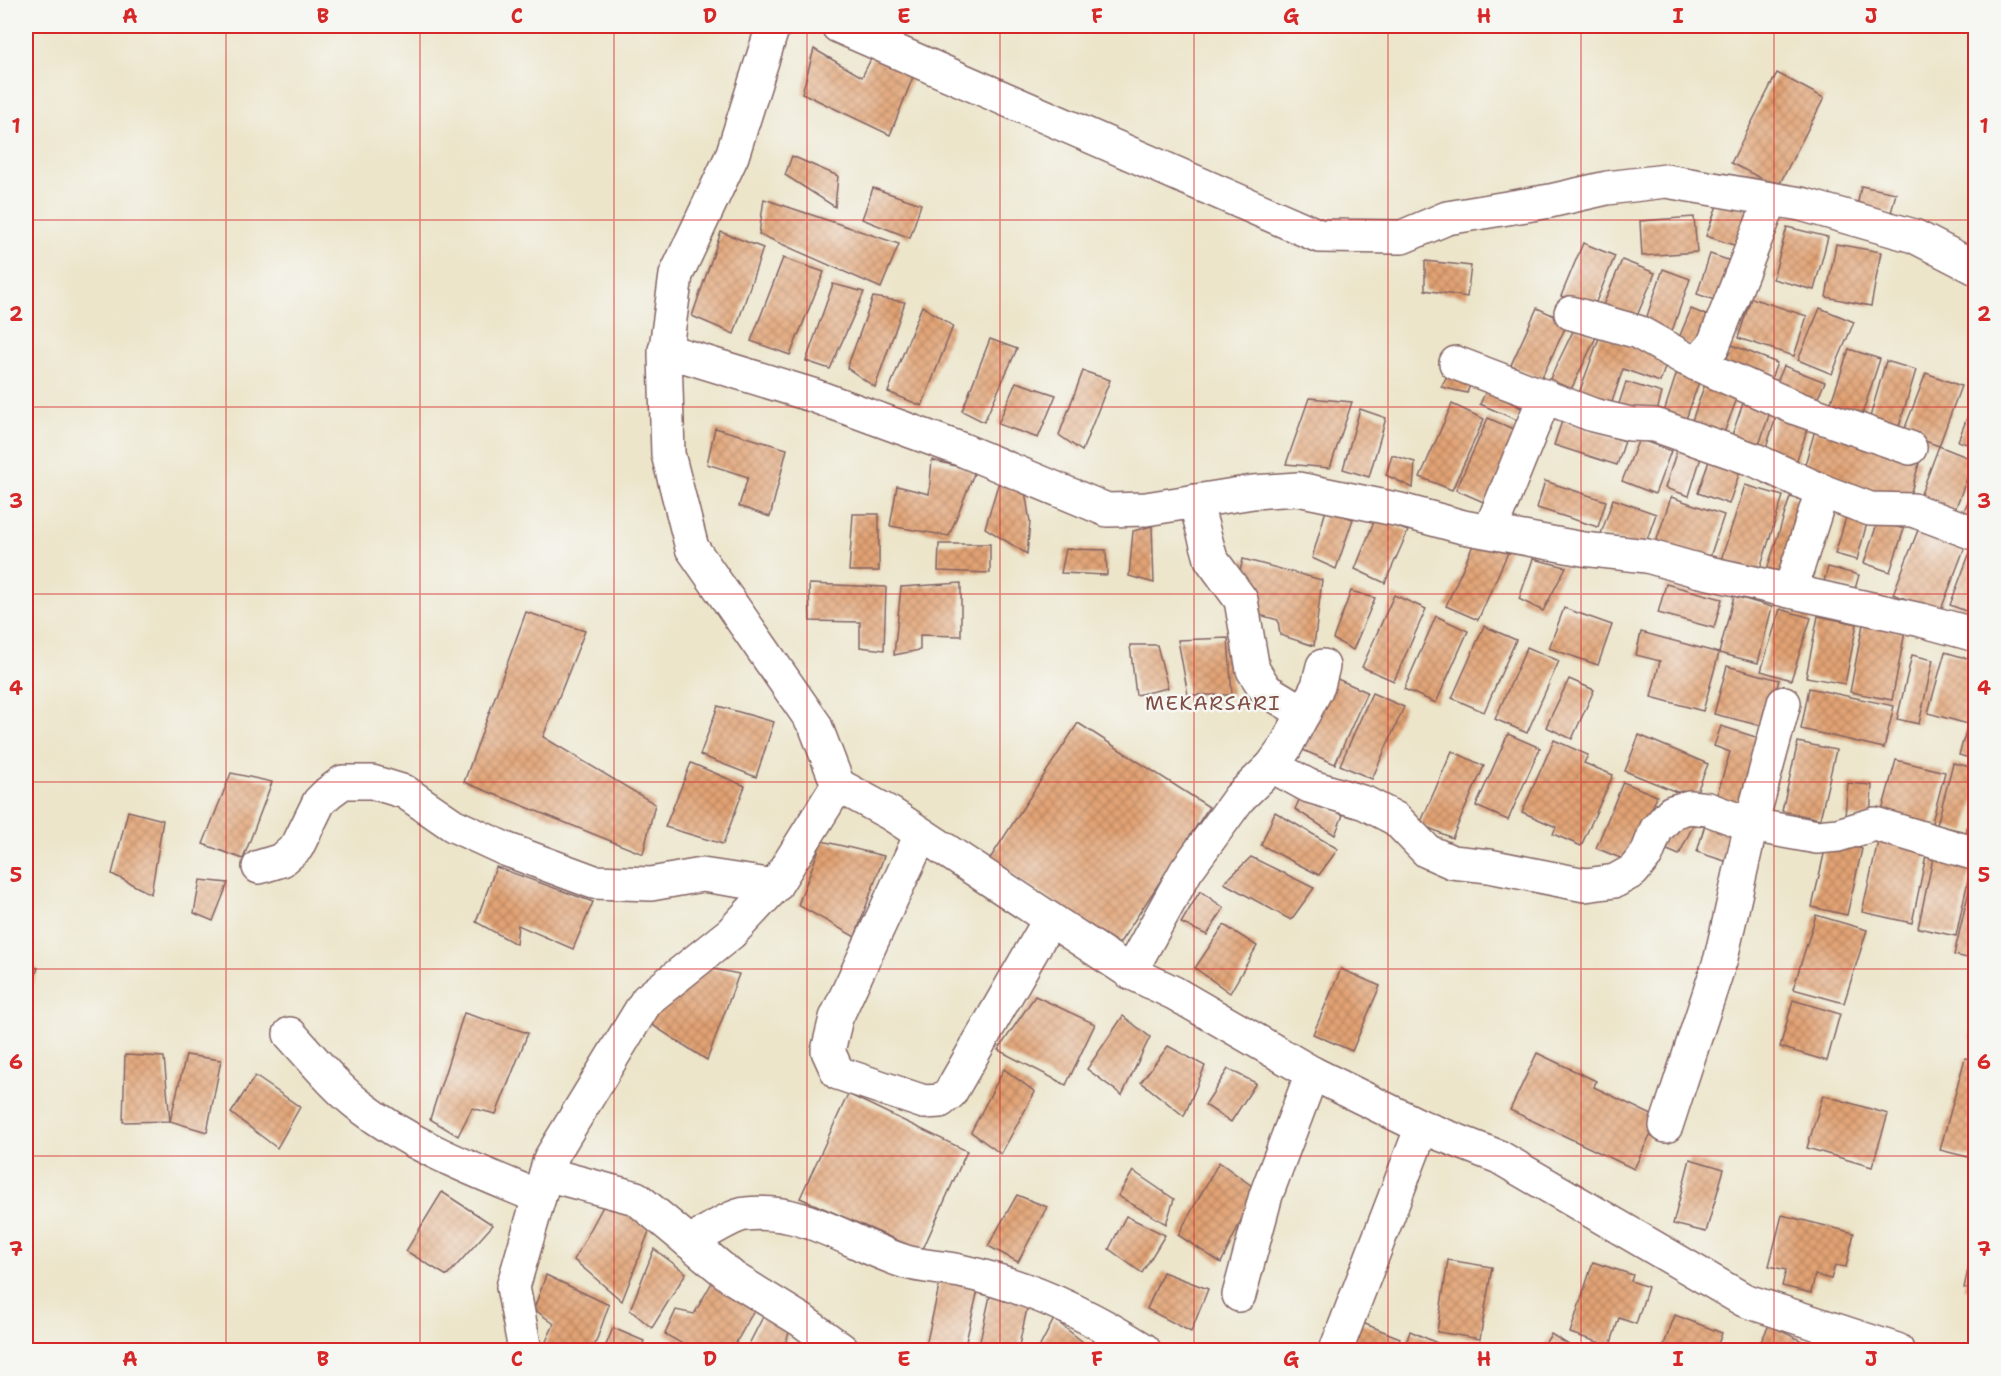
<svg xmlns="http://www.w3.org/2000/svg" width="2001" height="1376" font-family="'Shantell Sans',sans-serif">
<style>
.building{fill:url(#building-cross-hatch)}
.lines{fill:none;stroke-linecap:round;stroke-linejoin:round}
.minor-casing{stroke:#836463;stroke-width:36}
.minor{stroke:#fff;stroke-width:33}
.grid{fill:none;stroke:#d62828;stroke-width:1.5;stroke-opacity:0.55}
.labels{text-anchor:middle;stroke-width:5;stroke-linejoin:round;paint-order:stroke}
.quarter-label{font-size:20px;letter-spacing:1.5px;fill:#7f4d45;stroke:#f6f6f2}
.neatline{fill:none;stroke:#d62828;stroke-width:2}
.grid-label{font-size:20px;text-anchor:middle;font-weight:bold;fill:#d62828}
</style>
<defs>
<pattern id="building-cross-hatch" width="8" height="8" patternUnits="userSpaceOnUse" patternTransform="scale(1.5)"><rect width="8" height="8" fill="#e2a374"/><path d="M0 0l8 8M0 8l8-8" fill="none" stroke="#b9845f"/></pattern>
</defs>
<rect width="100%" height="100%" fill="#f6f6f2"/>
<filter id="ink" filterUnits="userSpaceOnUse"><feTurbulence type="fractalNoise" baseFrequency=".0167" numOctaves="2"/><feDisplacementMap in="SourceGraphic" scale="12" xChannelSelector="R" yChannelSelector="G"/><feConvolveMatrix kernelMatrix="1 2 1 2 8 2 1 2 1" color-interpolation-filters="sRGB"/></filter>
<filter id="wash" filterUnits="userSpaceOnUse"><feTurbulence type="fractalNoise" baseFrequency=".008" numOctaves="4" result="noise"/><feDisplacementMap in="SourceGraphic" scale="24" xChannelSelector="R" yChannelSelector="G"/><feGaussianBlur stdDeviation="1.35" result="paint"/><feColorMatrix in="noise" values="0 0 0 0 0 0 0 0 0 0 0 0 0 0 0 0 0 1.4 0 .05"/><feComposite in="paint" operator="in"/></filter>
<g filter="url(#wash)">
<rect width="100%" height="100%" fill="#ece5ca"/>
<g id="blocks">
<g class="building">
<polygon points="814,49 862,77 872,57 915,72 890,135 802,93"/>
<polygon points="1777,73 1824,98 1778,187 1731,163"/>
<polygon points="792,156 838,176 835,207 785,175"/>
<polygon points="1861,186 1896,193 1891,213 1857,207"/>
<polygon points="873,188 921,204 910,238 862,219"/>
<polygon points="764,199 899,244 881,288 759,234"/>
<polygon points="1719,200 1755,212 1743,248 1706,236"/>
<polygon points="1694,217 1697,252 1642,256 1640,221"/>
<polygon points="1787,227 1828,237 1814,290 1773,279"/>
<polygon points="721,232 763,248 734,334 692,316"/>
<polygon points="1583,243 1615,256 1593,309 1561,296"/>
<polygon points="1836,244 1881,252 1871,306 1826,297"/>
<polygon points="1710,254 1737,263 1723,303 1697,294"/>
<polygon points="783,258 824,272 790,355 751,341"/>
<polygon points="1622,260 1655,273 1634,323 1601,310"/>
<polygon points="1425,261 1471,266 1467,297 1425,290"/>
<polygon points="1663,269 1690,279 1671,334 1644,325"/>
<polygon points="833,284 864,292 830,369 806,361"/>
<polygon points="873,297 905,302 875,387 847,368"/>
<polygon points="1751,298 1807,316 1794,356 1738,338"/>
<polygon points="922,306 953,326 922,406 888,392"/>
<polygon points="1537,308 1568,322 1541,379 1511,365"/>
<polygon points="1820,308 1854,322 1832,374 1798,360"/>
<polygon points="1691,309 1713,318 1700,350 1678,340"/>
<polygon points="1575,327 1596,337 1568,396 1546,387"/>
<polygon points="1600,335 1668,359 1660,382 1623,369 1610,408 1578,396"/>
<polygon points="990,339 1017,349 984,422 962,411"/>
<polygon points="1732,345 1777,363 1769,384 1724,367"/>
<polygon points="1849,349 1880,359 1860,421 1828,411"/>
<polygon points="1886,361 1916,370 1897,433 1868,424"/>
<polygon points="1784,366 1825,382 1815,404 1775,387"/>
<polygon points="1678,369 1701,376 1684,425 1662,418"/>
<polygon points="1083,371 1110,380 1082,451 1059,435"/>
<polygon points="1926,373 1961,386 1939,446 1903,433"/>
<polygon points="1447,376 1471,382 1467,393 1441,387"/>
<polygon points="1016,382 1056,395 1038,438 998,424"/>
<polygon points="1626,382 1662,393 1655,418 1618,407"/>
<polygon points="1705,384 1738,396 1722,438 1690,426"/>
<polygon points="1487,389 1523,409 1517,420 1480,404"/>
<polygon points="1745,397 1772,406 1757,451 1730,441"/>
<polygon points="1975,397 1976,397 1976,447 1958,441"/>
<polygon points="1309,398 1352,402 1330,468 1286,464"/>
<polygon points="1452,404 1484,419 1452,490 1420,477"/>
<polygon points="1360,409 1386,418 1369,477 1343,469"/>
<polygon points="1777,414 1809,425 1794,468 1763,457"/>
<polygon points="1488,418 1520,432 1488,504 1456,490"/>
<polygon points="1562,421 1625,441 1617,465 1554,445"/>
<polygon points="715,428 787,449 770,517 739,506 748,477 707,464"/>
<polygon points="1815,430 1920,460 1907,506 1802,475"/>
<polygon points="1639,439 1671,451 1655,494 1622,481"/>
<polygon points="1679,443 1703,451 1689,496 1665,488"/>
<polygon points="1939,446 1974,460 1953,515 1918,502"/>
<polygon points="1392,455 1415,462 1413,488 1386,475"/>
<polygon points="1711,455 1742,465 1729,504 1698,493"/>
<polygon points="932,460 975,471 949,536 890,526 897,486 929,494"/>
<polygon points="1000,478 1025,491 1030,522 1027,554 985,528"/>
<polygon points="1545,481 1606,501 1598,527 1537,508"/>
<polygon points="1745,485 1783,496 1758,575 1720,563"/>
<polygon points="1975,485 1976,485 1976,524 1961,518"/>
<polygon points="1671,497 1724,515 1708,563 1655,545"/>
<polygon points="1790,497 1809,502 1785,579 1766,573"/>
<polygon points="1613,499 1656,514 1644,548 1601,534"/>
<polygon points="1326,510 1353,519 1336,569 1312,558"/>
<polygon points="853,514 879,514 879,571 849,571"/>
<polygon points="1847,514 1868,519 1857,560 1835,554"/>
<polygon points="1375,519 1408,531 1385,583 1355,569"/>
<polygon points="1878,521 1904,529 1890,572 1864,563"/>
<polygon points="1920,525 1966,544 1940,612 1893,594"/>
<polygon points="1152,526 1154,583 1129,576 1133,531"/>
<polygon points="1478,534 1510,548 1478,620 1446,606"/>
<polygon points="939,544 990,544 990,573 938,571"/>
<polygon points="1972,547 1976,548 1976,615 1950,605"/>
<polygon points="1066,549 1106,550 1107,575 1061,573"/>
<polygon points="1243,559 1322,580 1314,646 1280,635 1278,620 1231,607"/>
<polygon points="1533,559 1566,567 1543,611 1519,599"/>
<polygon points="1828,567 1859,575 1855,589 1824,581"/>
<polygon points="961,583 961,636 920,635 920,650 894,655 901,587"/>
<polygon points="809,584 886,587 884,650 860,647 860,622 810,621"/>
<polygon points="1666,584 1722,599 1714,628 1658,613"/>
<polygon points="1351,591 1375,598 1353,650 1333,639"/>
<polygon points="1394,595 1426,609 1394,681 1362,667"/>
<polygon points="1734,596 1772,607 1758,663 1719,653"/>
<polygon points="1564,608 1612,625 1598,665 1549,648"/>
<polygon points="1780,609 1811,618 1791,680 1761,671"/>
<polygon points="526,612 585,631 543,737 655,804 643,854 464,782"/>
<polygon points="1436,616 1468,631 1436,703 1404,689"/>
<polygon points="1818,616 1857,624 1845,684 1806,677"/>
<polygon points="1863,624 1905,632 1892,700 1850,692"/>
<polygon points="1484,626 1516,640 1484,712 1452,698"/>
<polygon points="1641,632 1719,653 1703,711 1651,697 1660,661 1636,655"/>
<polygon points="1228,638 1232,695 1188,695 1178,640"/>
<polygon points="1130,645 1157,645 1168,688 1136,695"/>
<polygon points="1527,647 1559,661 1527,733 1495,719"/>
<polygon points="1945,652 1976,661 1976,696 1968,724 1928,713"/>
<polygon points="1912,655 1933,660 1919,724 1897,719"/>
<polygon points="1727,666 1779,680 1766,727 1714,714"/>
<polygon points="1335,678 1367,692 1335,764 1303,750"/>
<polygon points="1569,679 1594,690 1572,739 1546,727"/>
<polygon points="1809,688 1894,706 1884,748 1801,729"/>
<polygon points="1372,693 1404,707 1372,779 1340,765"/>
<polygon points="718,706 774,722 756,777 700,755"/>
<polygon points="1078,723 1209,807 1119,944 989,860"/>
<polygon points="1968,724 1976,726 1976,760 1959,755"/>
<polygon points="1721,726 1765,740 1743,807 1716,798 1730,752 1714,746"/>
<polygon points="1508,734 1540,748 1508,820 1476,806"/>
<polygon points="1639,735 1708,764 1694,799 1625,771"/>
<polygon points="1554,740 1588,755 1584,763 1613,775 1581,846 1553,834 1556,827 1522,812"/>
<polygon points="1798,742 1836,750 1820,819 1782,811"/>
<polygon points="1452,751 1484,766 1452,838 1420,824"/>
<polygon points="1896,760 1945,772 1931,826 1881,814"/>
<polygon points="691,763 745,786 723,844 665,827"/>
<polygon points="1953,763 1976,768 1976,792 1966,832 1937,825"/>
<polygon points="231,773 272,782 243,859 203,844"/>
<polygon points="1623,782 1657,796 1630,862 1596,848"/>
<polygon points="1848,783 1872,785 1870,818 1845,816"/>
<polygon points="1301,796 1343,815 1335,835 1295,809"/>
<polygon points="128,811 163,820 151,894 112,874"/>
<polygon points="1275,812 1338,849 1319,875 1261,845"/>
<polygon points="1673,814 1694,823 1679,855 1658,846"/>
<polygon points="1706,821 1744,832 1734,864 1697,852"/>
<polygon points="822,841 884,856 855,937 798,905"/>
<polygon points="1827,841 1862,849 1847,915 1812,907"/>
<polygon points="1878,841 1927,851 1912,923 1862,912"/>
<polygon points="1934,854 1972,862 1956,936 1918,928"/>
<polygon points="1251,857 1314,888 1291,920 1224,883"/>
<polygon points="1975,865 1976,865 1976,960 1954,955"/>
<polygon points="496,867 593,902 573,949 518,925 516,944 476,922"/>
<polygon points="200,880 228,883 213,921 194,913"/>
<polygon points="1200,891 1224,908 1207,935 1181,923"/>
<polygon points="1816,915 1867,930 1844,1003 1793,989"/>
<polygon points="1224,925 1257,946 1230,993 1195,968"/>
<polygon points="675,961 739,974 707,1060 646,1021"/>
<polygon points="26,965 38,968 26,1002"/>
<polygon points="1341,969 1380,986 1352,1051 1313,1034"/>
<polygon points="1035,996 1095,1024 1066,1085 998,1050"/>
<polygon points="1793,1000 1840,1014 1827,1061 1780,1047"/>
<polygon points="464,1013 528,1033 496,1114 472,1108 458,1136 430,1119"/>
<polygon points="1123,1016 1150,1037 1122,1095 1087,1069"/>
<polygon points="1975,1022 1976,1022 1976,1040 1970,1038"/>
<polygon points="1168,1046 1205,1066 1184,1116 1141,1082"/>
<polygon points="1537,1053 1596,1081 1594,1087 1658,1118 1634,1169 1510,1110"/>
<polygon points="125,1055 164,1057 170,1121 123,1122"/>
<polygon points="186,1055 221,1060 207,1132 170,1121"/>
<polygon points="1965,1058 1976,1060 1976,1159 1940,1150"/>
<polygon points="1004,1069 1035,1092 1001,1154 971,1132"/>
<polygon points="1228,1069 1256,1083 1231,1122 1205,1105"/>
<polygon points="255,1076 300,1107 277,1148 231,1113"/>
<polygon points="848,1094 967,1151 922,1251 800,1198"/>
<polygon points="1823,1095 1888,1114 1872,1167 1807,1148"/>
<polygon points="1690,1159 1724,1169 1706,1232 1673,1224"/>
<polygon points="1219,1162 1256,1189 1221,1263 1178,1235"/>
<polygon points="1133,1171 1174,1199 1166,1224 1118,1196"/>
<polygon points="442,1192 493,1225 447,1276 406,1251"/>
<polygon points="1017,1195 1047,1207 1018,1262 988,1246"/>
<polygon points="607,1199 650,1229 622,1301 574,1260"/>
<polygon points="1782,1215 1854,1233 1846,1267 1835,1265 1831,1279 1815,1275 1811,1293 1782,1286 1786,1270 1769,1266"/>
<polygon points="1126,1216 1165,1235 1142,1273 1109,1249"/>
<polygon points="654,1249 686,1273 652,1328 630,1310"/>
<polygon points="1972,1251 1976,1252 1976,1291 1964,1288"/>
<polygon points="1448,1260 1492,1267 1480,1339 1437,1332"/>
<polygon points="1593,1262 1633,1275 1631,1281 1648,1287 1636,1324 1619,1318 1610,1346 1570,1333"/>
<polygon points="1163,1272 1208,1289 1191,1332 1147,1309"/>
<polygon points="546,1275 609,1305 593,1350 542,1350 554,1324 534,1309"/>
<polygon points="981,1277 964,1350 925,1350 940,1282"/>
<polygon points="714,1279 757,1305 732,1350 693,1350 665,1334 676,1310 694,1314"/>
<polygon points="990,1296 1028,1304 1018,1350 978,1350"/>
<polygon points="764,1315 791,1327 783,1350 746,1350"/>
<polygon points="1675,1315 1722,1333 1716,1350 1662,1350"/>
<polygon points="1054,1319 1093,1350 1038,1350"/>
<polygon points="1360,1322 1400,1338 1395,1350 1350,1350"/>
<polygon points="1769,1325 1802,1341 1797,1350 1757,1350"/>
<polygon points="613,1328 644,1341 640,1350 604,1350"/>
<polygon points="1410,1331 1446,1347 1445,1350 1404,1350"/>
<polygon points="1551,1334 1577,1350 1541,1350"/>
</g>
</g>
</g>
<g filter="url(#ink)">
<use href="#blocks" fill-opacity="0" stroke="#836463" stroke-width="1.5"/>
<g class="lines">
<defs>
<g id="minor">
<polyline points="773,26 732,156 676,275 665,355 668,454 692,548 815,725 838,785 891,814 1130,972 1174,993 1312,1073 1422,1127 1499,1157 1744,1300 1897,1350"/>
<polyline points="838,26 1319,236 1402,237 1447,218 1550,201 1607,188 1666,181 1801,204 1914,236 1976,268"/>
<polyline points="1571,313 1638,332 1686,359 1796,408 1910,448"/>
<polyline points="665,350 812,395 963,450 1107,510 1146,509 1253,492 1298,489 1400,510 1463,527 1583,549 1647,556 1700,571 1921,620 1976,635"/>
<polyline points="1456,363 1593,415 1630,424 1655,425 1755,460 1822,491 1870,509 1913,510 1976,534"/>
<polyline points="1696,364 1713,346 1771,200"/>
<polyline points="1195,501 1211,559 1241,600 1253,670 1266,690 1304,713"/>
<polyline points="1490,531 1545,396"/>
<polyline points="1790,591 1822,491"/>
<polyline points="1272,766 1309,786 1365,803 1396,819 1427,851 1452,862 1489,866 1585,885 1615,881 1633,871 1647,854 1656,830 1672,812 1689,807 1708,809 1751,825 1817,837 1838,835 1875,824 1976,854"/>
<polyline points="921,835 836,1018 828,1051 838,1073 924,1102 940,1101 950,1093 1049,921"/>
<polyline points="259,867 282,860 297,847 319,802 328,793 343,782 372,782 405,792 453,825 505,849 594,882 651,884 702,875 775,886"/>
<polyline points="1130,972 1186,871 1239,798 1272,766 1285,748 1318,686 1323,666"/>
<path d="M 290,1034 C 312,1058 334,1086 360,1106 C 414,1148 477,1171 539,1197"/>
<polyline points="1666,1126 1721,958 1751,825 1784,703"/>
<polyline points="546,1174 636,1198 733,1278 801,1320 842,1350"/>
<path d="M 689,1242 C 703,1235 732,1215 746,1214 C 808,1208 851,1245 906,1262 C 923,1267 942,1267 960,1271 C 1025,1285 1088,1314 1144,1350"/>
<polyline points="1239,1295 1266,1195 1312,1073"/>
<polyline points="525,1350 513,1287 550,1159 647,1000 731,933 775,886 838,785"/>
<polyline points="1336,1350 1422,1127"/>
</g>
</defs>
<use href="#minor" class="minor-casing"/>
<use href="#minor" class="minor"/>
</g>
</g>
<path class="grid" d="M 226,26 L 226,1350M 420,26 L 420,1350M 614,26 L 614,1350M 807,26 L 807,1350M 1000,26 L 1000,1350M 1194,26 L 1194,1350M 1388,26 L 1388,1350M 1581,26 L 1581,1350M 1774,26 L 1774,1350M 26,220 L 1976,220M 26,407 L 1976,407M 26,594 L 1976,594M 26,782 L 1976,782M 26,969 L 1976,969M 26,1156 L 1976,1156"/>
<g class="labels">
<g class="quarter-label">
<text x="1213" y="710">MEKARSARI</text>
</g>
</g>
<rect width="2001" height="1376" fill="none" stroke="#f6f6f2" stroke-width="66"/>
<rect x="33" y="33" width="1935" height="1310" class="neatline"/>
<g class="grid-label">
<text x="130" y="23">A</text>
<text x="323" y="23">B</text>
<text x="517" y="23">C</text>
<text x="710" y="23">D</text>
<text x="904" y="23">E</text>
<text x="1097" y="23">F</text>
<text x="1291" y="23">G</text>
<text x="1484" y="23">H</text>
<text x="1678" y="23">I</text>
<text x="1871" y="23">J</text>
<text x="16" y="133">1</text>
<text x="1984" y="133">1</text>
<text x="16" y="321">2</text>
<text x="1984" y="321">2</text>
<text x="16" y="508">3</text>
<text x="1984" y="508">3</text>
<text x="16" y="695">4</text>
<text x="1984" y="695">4</text>
<text x="16" y="882">5</text>
<text x="1984" y="882">5</text>
<text x="16" y="1069">6</text>
<text x="1984" y="1069">6</text>
<text x="16" y="1256">7</text>
<text x="1984" y="1256">7</text>
<text x="130" y="1366">A</text>
<text x="323" y="1366">B</text>
<text x="517" y="1366">C</text>
<text x="710" y="1366">D</text>
<text x="904" y="1366">E</text>
<text x="1097" y="1366">F</text>
<text x="1291" y="1366">G</text>
<text x="1484" y="1366">H</text>
<text x="1678" y="1366">I</text>
<text x="1871" y="1366">J</text>
</g>
</svg>
